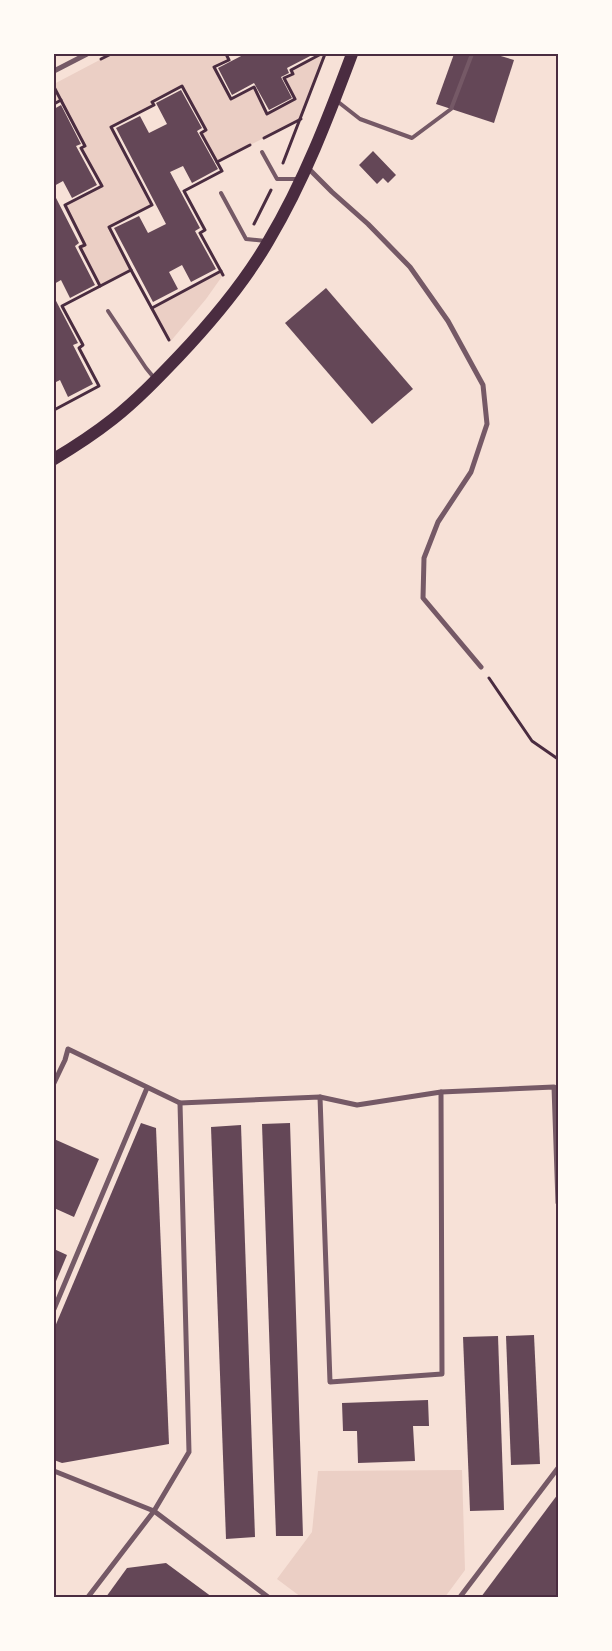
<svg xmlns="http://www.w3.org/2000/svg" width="612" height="1651" font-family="'Archivo Narrow',sans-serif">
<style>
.green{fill:#ebcfc5}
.building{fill:#644757}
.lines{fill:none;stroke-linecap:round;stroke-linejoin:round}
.path{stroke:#4a2c40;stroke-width:3}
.service{stroke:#755966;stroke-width:4}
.minor{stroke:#755966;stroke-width:5}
.primary{stroke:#4a2c40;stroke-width:12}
.neatline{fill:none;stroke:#4a2c40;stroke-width:2}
</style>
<rect width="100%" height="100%" fill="#f7e1d7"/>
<g class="green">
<polygon points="111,54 226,54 229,60 214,68 231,99 254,87 267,114 295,99 284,78 292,74 291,70 321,54 325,54 301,119 217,162 201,133 205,130 182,86 152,102 154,105 111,127 152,205 109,227 131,270 100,286 80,247 84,245 65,205 102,186 81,148 85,146 61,101 54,104 54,84"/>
<polygon points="221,271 223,275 206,299 170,342 152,308"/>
<polygon points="462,1470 465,1570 445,1597 301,1597 277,1579 312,1532 318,1471"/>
</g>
<g class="building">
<polygon points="245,54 314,54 287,68 289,73 281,77 292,98 269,110 254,83 232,95 218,68"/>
<polygon points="454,54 494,54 514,60 494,123 436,104"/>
<polygon points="181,90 202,128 197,131 218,169 192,183 183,166 170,172 200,228 195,231 216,269 191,282 182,265 169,272 178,289 153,302 114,228 139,216 148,233 166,224 116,128 140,116 149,133 167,124 156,103"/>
<polygon points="61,105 81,144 76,146 97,185 72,198 63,181 54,186 54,109"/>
<polygon points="373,151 396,175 388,183 383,178 377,184 359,165"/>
<polygon points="54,194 79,243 75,246 95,285 70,298 61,280 54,284"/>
<polygon points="326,288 413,389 372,424 285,323"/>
<polygon points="54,297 78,343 73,345 93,384 68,397 60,380 54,383"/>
<polygon points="141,1123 156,1128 169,1444 62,1463 54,1460 54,1329"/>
<polygon points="290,1123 303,1536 276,1536 262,1124"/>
<polygon points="241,1125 255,1537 226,1539 211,1127"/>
<polygon points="54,1139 99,1159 74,1217 54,1208"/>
<polygon points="54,1249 67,1255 54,1286"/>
<polygon points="534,1335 540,1464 511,1465 506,1336"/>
<polygon points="498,1336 504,1510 470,1511 463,1337"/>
<polygon points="428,1400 429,1426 413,1426 415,1461 358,1463 357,1431 343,1431 342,1403"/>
<polygon points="558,1494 558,1597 481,1597"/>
<polygon points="166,1563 212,1597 106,1597 127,1568"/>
</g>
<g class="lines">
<g class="path">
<polyline points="226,54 229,60 214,67 231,99 254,87 267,114 295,99 284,78 293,74 291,70 321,54"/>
<polyline points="101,59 111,54"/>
<polyline points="54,87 85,146 81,148 102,186 65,205 85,245 80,247 100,286"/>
<polyline points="54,104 61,100"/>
<polyline points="264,138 301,119"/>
<polyline points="217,162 250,145"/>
<polyline points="283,163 325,54"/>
<polyline points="254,224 271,190"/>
<polyline points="131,270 109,227 152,205 111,127 154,105 152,102 182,86 206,130 201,133 222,171 184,191 205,230 200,233 223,275"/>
<polyline points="152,308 221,271"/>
<polyline points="54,410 99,386 79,348 83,345 62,306 131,270 169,340"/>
<polyline points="489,678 532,741 558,759"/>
</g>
<g class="service">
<polyline points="337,101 360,119 412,138 451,109 472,54"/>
<polyline points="262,152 277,179 299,179"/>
<polyline points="221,193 246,239 266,241"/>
<polyline points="108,311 146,368 155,379"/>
</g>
<g class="minor">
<polyline points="54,71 87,54"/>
<polyline points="307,167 332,192 368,224 410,267 448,321 483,385 487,424 471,472 438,522 424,558 423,598 481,667"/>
<polyline points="54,1083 65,1060 68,1049 180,1103 320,1097 357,1105 441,1092 554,1087 558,1203"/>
<polyline points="320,1097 330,1382 442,1374 441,1092"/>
<polyline points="54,1309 147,1088"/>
<polyline points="54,1471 154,1511 268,1597"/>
<polyline points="88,1597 154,1511 189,1452 180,1103"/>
<polyline points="460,1597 558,1468"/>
</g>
<path class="primary" d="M 54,459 C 74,447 94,434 113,419 C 137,400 158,378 179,356 C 212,321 245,282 269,240 C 304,181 328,118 352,54"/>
</g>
<rect width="612" height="1651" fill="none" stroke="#fffaf5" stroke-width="110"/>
<rect x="55" y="55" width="502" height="1541" class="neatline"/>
</svg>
